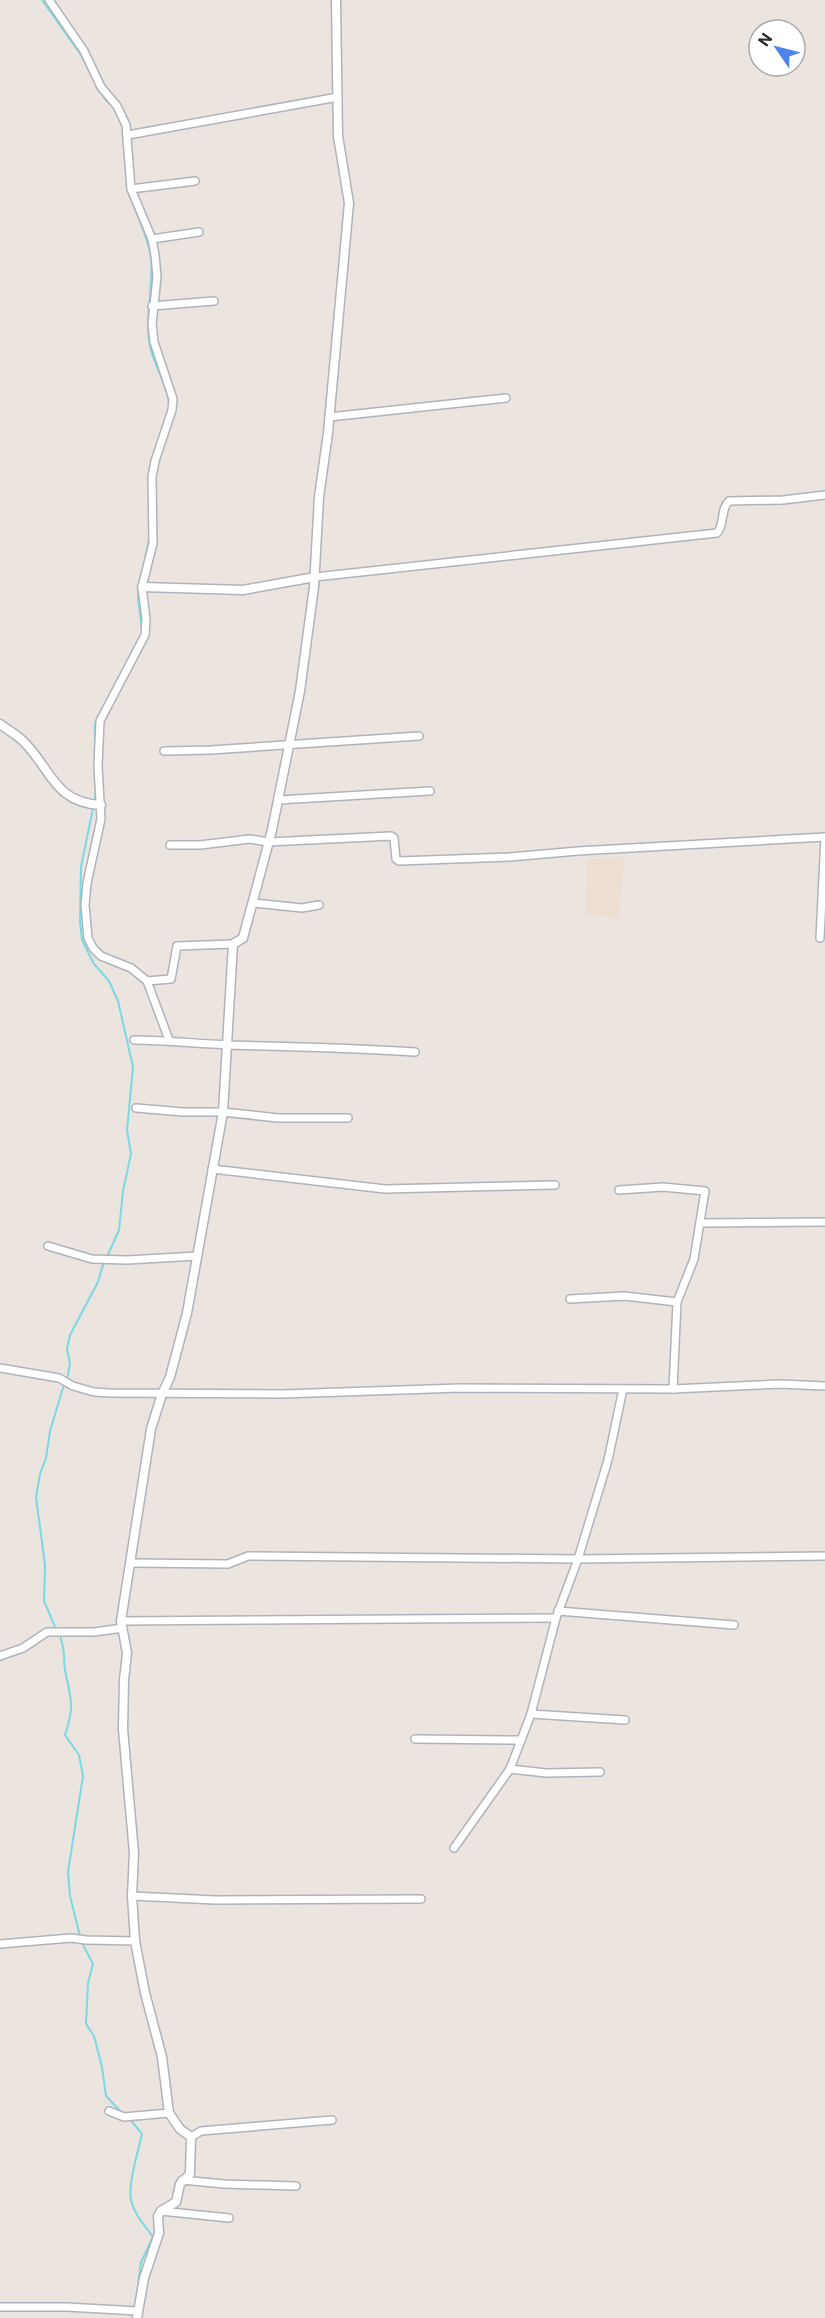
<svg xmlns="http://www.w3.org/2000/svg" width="825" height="2318" font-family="Roboto,sans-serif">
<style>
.education{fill:#ecded0}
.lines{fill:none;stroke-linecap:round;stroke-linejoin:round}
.stream{stroke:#7bd9e5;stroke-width:2}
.minor-casing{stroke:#afb3bb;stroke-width:10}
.tertiary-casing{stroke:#afb3bb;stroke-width:11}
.minor{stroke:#fff;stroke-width:7}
.tertiary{stroke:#fff;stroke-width:8}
</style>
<rect width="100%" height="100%" fill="#ece4df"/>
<polygon class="education" points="624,856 619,918 586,914 587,860"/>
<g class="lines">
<g class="stream">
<polyline points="42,0 81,55 105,99 115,109"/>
<path d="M 131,197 C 137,217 148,236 151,258 C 154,287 144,317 150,346 C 154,366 167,383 169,403"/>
<polyline points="143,570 150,534"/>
<polyline points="139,587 138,598 142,629"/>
<polyline points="56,1629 44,1601 45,1565 36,1497 40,1474 46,1458 50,1431 62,1391 68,1375 70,1363 67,1349 70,1335 98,1282 102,1268 119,1230 123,1191 131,1154 127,1130 133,1067 118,1001 109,981 94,964 82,940 80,922 81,867 96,793 95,724 119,677"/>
<path d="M 59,1634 C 67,1652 62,1659 66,1675 C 72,1703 74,1707 65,1735 L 79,1755 L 83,1776 L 68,1872 L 70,1896 L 80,1936"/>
<polyline points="81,1941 93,1964 88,1983 86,2024 94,2036 102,2067 106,2096 122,2113"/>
<path d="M 129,2118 L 142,2134 C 138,2152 128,2183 131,2200 C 134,2214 145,2226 153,2237 L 141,2262 L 135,2308"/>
</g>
<defs>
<g id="minor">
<polyline points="49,0 84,51 101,87 117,106 126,125 131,189 152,239 155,255 157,277 152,324 154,342 173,399 172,410 155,461 152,477 153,543 142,587 146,619 145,635 100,721 98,766 101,819 87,883 85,905 88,938 93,948 101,956 131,968 147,981 169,1040"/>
<polyline points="128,135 338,97"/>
<polyline points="131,189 195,181"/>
<polyline points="152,239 199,232"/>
<polyline points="152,306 214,301"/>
<polyline points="329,417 506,398"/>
<path d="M 315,577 L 717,533 C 725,525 720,509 729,501 L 783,500 L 825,495"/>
<polyline points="164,751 211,750 419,736"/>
<polyline points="278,800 430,791"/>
<polyline points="170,845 200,845 250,839 268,842 391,836 394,838 396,859 399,861 510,857 578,851 825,837"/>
<polyline points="254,903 302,908 319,905"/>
<polyline points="820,938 825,837"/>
<polyline points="147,981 171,979 177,946 233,944"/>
<path d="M 134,1040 C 166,1040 198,1044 230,1045 C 292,1047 353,1048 415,1052"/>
<polyline points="136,1108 183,1112 223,1112 278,1118 348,1118"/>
<polyline points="212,1169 385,1189 555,1185"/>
<polyline points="619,1190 663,1187 705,1191 694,1259 677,1302 673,1389"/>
<polyline points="700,1223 825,1222"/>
<polyline points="48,1246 92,1259 127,1260 197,1256"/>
<polyline points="570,1299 624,1296 677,1302"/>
<polyline points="0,1368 59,1378 73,1386 94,1392 110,1393 282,1394 460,1388 673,1389 780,1384 825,1386"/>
<polyline points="131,1563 228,1564 248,1556 578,1559 825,1556"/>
<polyline points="558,1611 734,1625"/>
<polyline points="121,1621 556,1618"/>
<polyline points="0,1656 23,1648 47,1632 94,1632 123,1628"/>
<polyline points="531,1714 625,1720"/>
<polyline points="415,1739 521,1740"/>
<polyline points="510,1769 546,1773 600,1772"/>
<polyline points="454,1848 510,1769 531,1714 556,1618 578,1559 608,1460 623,1389"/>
<polyline points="132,1896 215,1900 421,1899"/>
<polyline points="0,1944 71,1938 86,1940 135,1941"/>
<polyline points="109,2111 124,2117 169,2113"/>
<polyline points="191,2137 201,2131 332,2120"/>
<polyline points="182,2180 224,2184 296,2186"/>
<polyline points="161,2211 229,2218"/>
<polyline points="0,2307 67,2307 137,2311"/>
</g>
<g id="tertiary">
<polyline points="142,587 243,590 315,577"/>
<path d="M 0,724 C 8,730 17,735 23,741 C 51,768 54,803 101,805"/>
<polyline points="137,2318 144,2278 159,2233 158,2216 161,2211 176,2202 180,2184 190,2174 191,2137 180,2129 169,2113 162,2057 145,1993 135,1941 132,1896 134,1853 123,1729 124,1680 127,1653 121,1621 151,1429 162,1394 170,1377 187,1313 223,1112 233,944 243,938 272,830 300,691 314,587 319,497 328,433 349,203 338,136 336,0"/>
</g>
</defs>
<use href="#minor" class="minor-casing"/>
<use href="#tertiary" class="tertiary-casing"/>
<use href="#minor" class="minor"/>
<use href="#tertiary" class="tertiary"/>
</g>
<g transform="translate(777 48) rotate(305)"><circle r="28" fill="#ffffff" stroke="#ababab" stroke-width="1.5"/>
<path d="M0-4.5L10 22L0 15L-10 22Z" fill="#4d83eb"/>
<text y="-9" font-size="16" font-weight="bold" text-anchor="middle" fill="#2c2c2c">N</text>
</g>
</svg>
